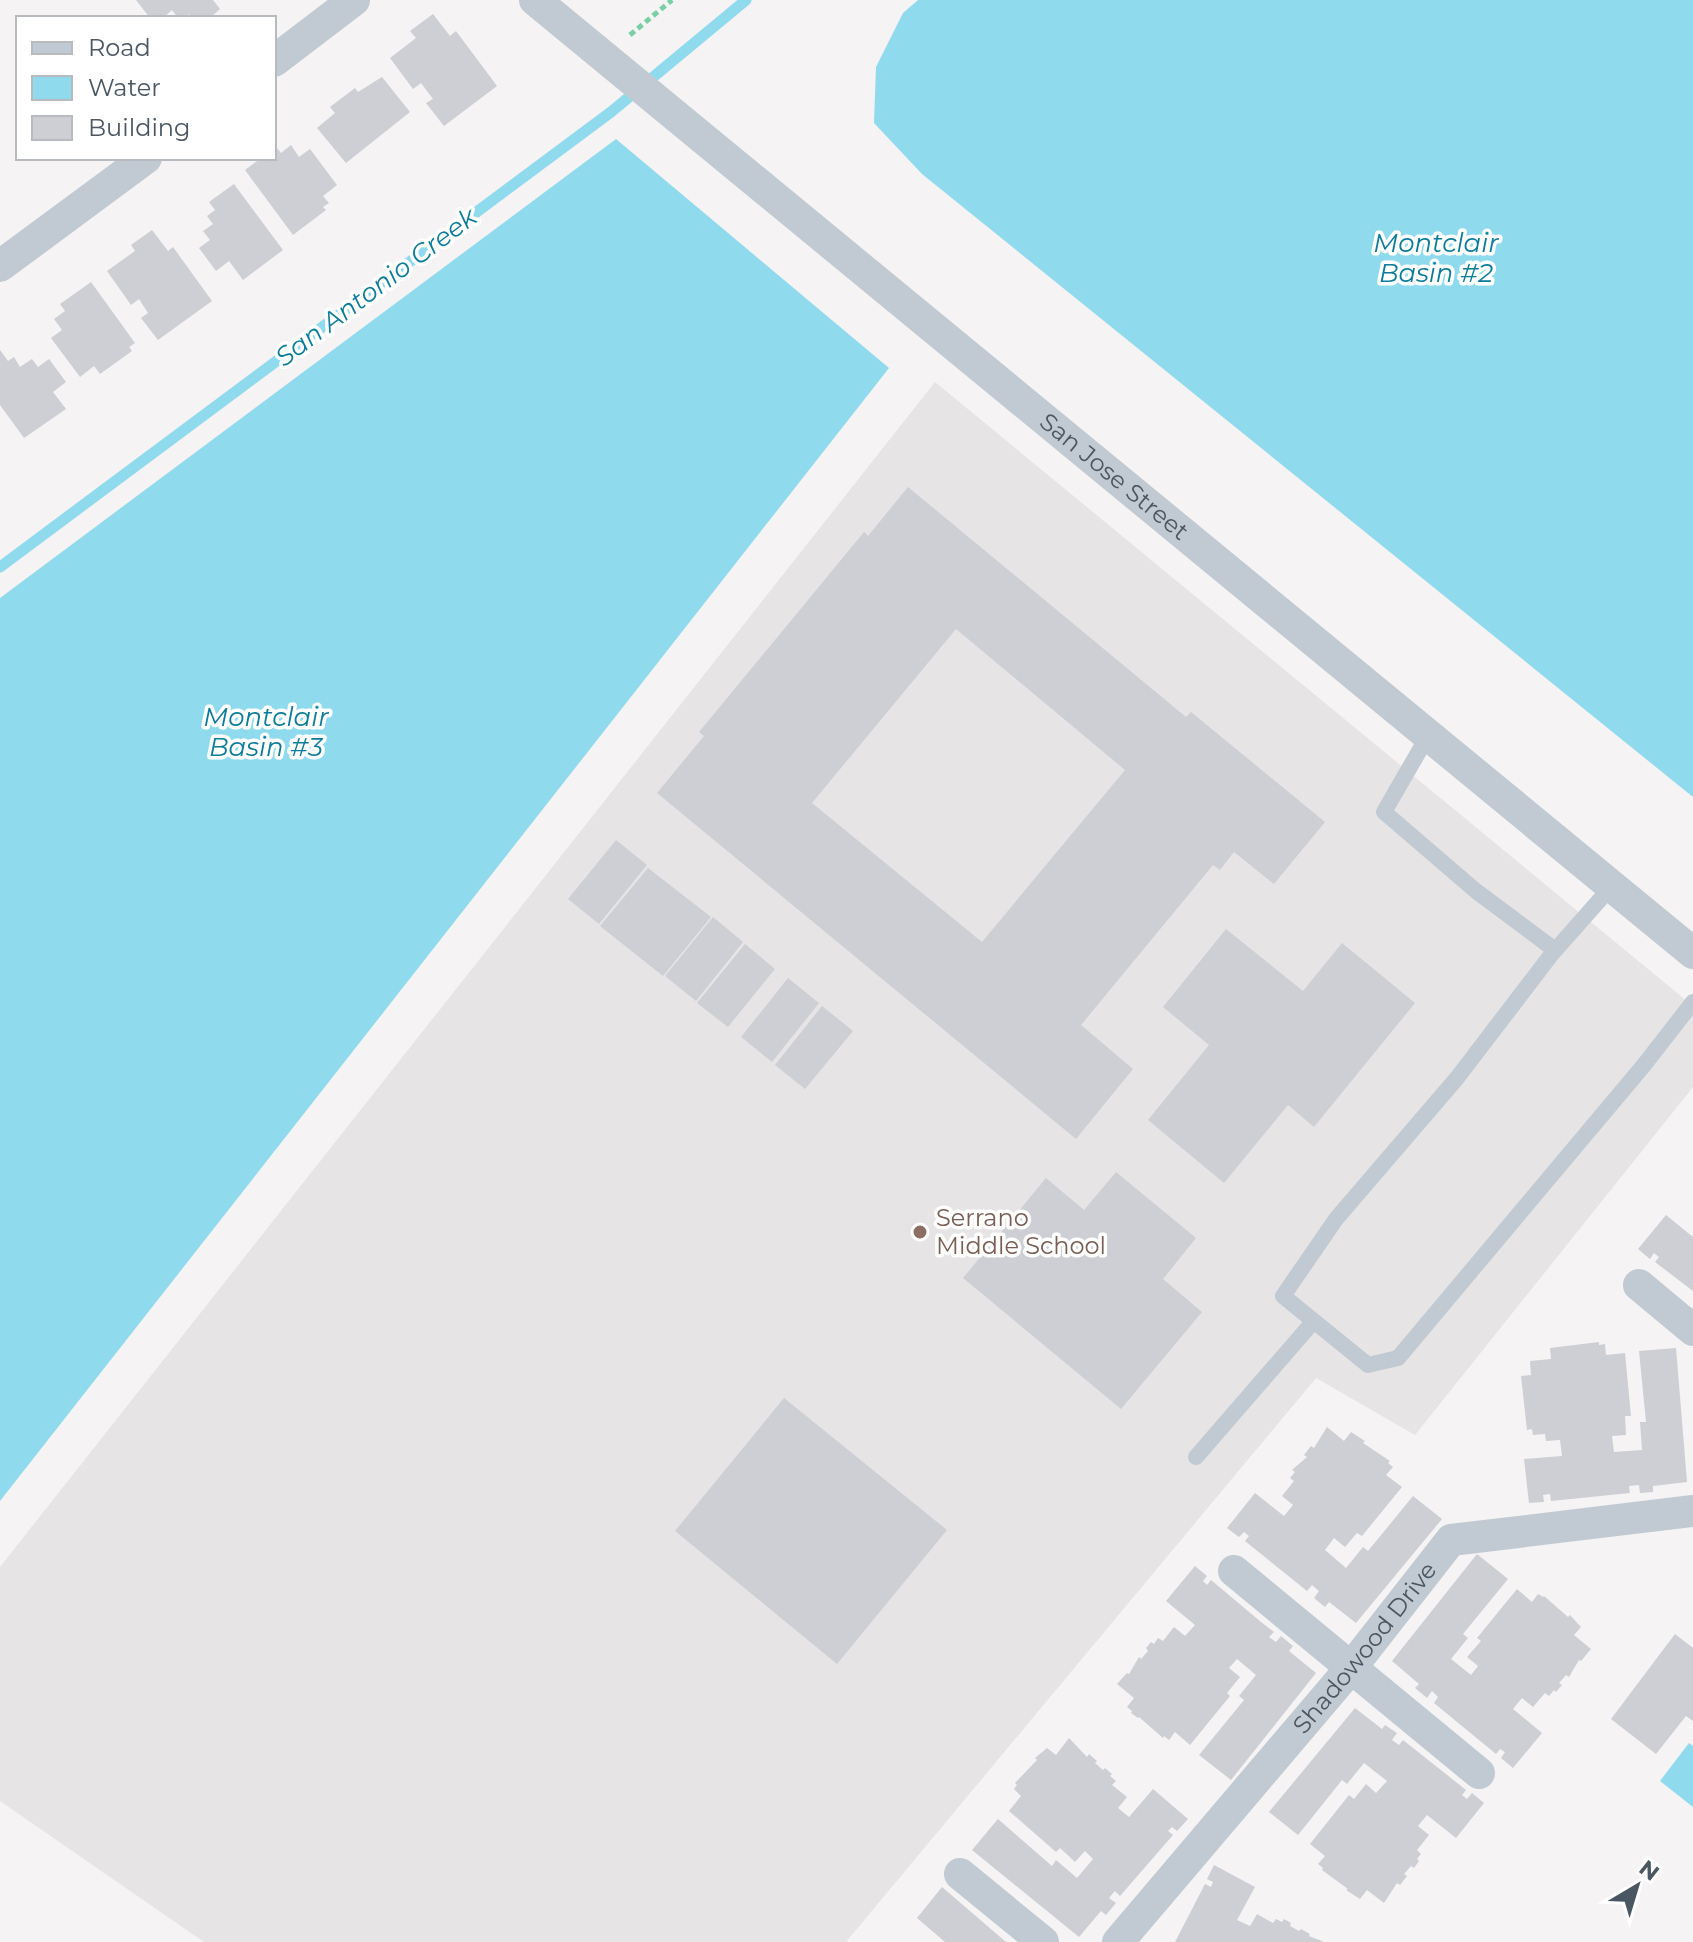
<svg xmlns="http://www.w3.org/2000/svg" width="1693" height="1942" font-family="Montserrat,sans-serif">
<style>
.education{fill:#e6e4e5}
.water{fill:#90daee}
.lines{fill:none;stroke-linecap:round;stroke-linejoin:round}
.stream{stroke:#90daee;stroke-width:11}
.building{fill:#cdcfd5;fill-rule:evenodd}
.path{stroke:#7ad0a6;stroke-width:5;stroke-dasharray:6 4;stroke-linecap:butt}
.service{stroke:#c1cad2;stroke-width:16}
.minor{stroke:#c1cad2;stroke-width:32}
.education-dot{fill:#8d6e63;stroke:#fff;stroke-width:3}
.labels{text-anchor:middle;stroke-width:7;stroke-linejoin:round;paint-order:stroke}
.street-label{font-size:24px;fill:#4a5661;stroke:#fff}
.education-label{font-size:24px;fill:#785e54;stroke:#fff;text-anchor:start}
.water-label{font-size:26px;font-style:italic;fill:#0c7c9b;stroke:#fff}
</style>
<rect width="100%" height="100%" fill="#f5f3f3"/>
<polygon class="education" points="935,382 1693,1006 1693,1087 1415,1435 1316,1378 846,1942 204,1942 0,1801 0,1567"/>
<g class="water">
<polygon points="918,0 1693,0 1693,797 922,174 874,123 876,67 903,13"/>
<polygon points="616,139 889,368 0,1501 0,598"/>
<polygon points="1689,1743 1693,1746 1693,1807 1660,1781"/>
</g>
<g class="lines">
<polyline class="stream" points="0,567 611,112 746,0"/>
</g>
<g class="building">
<polygon points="136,0 213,0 220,9 210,18 192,18 189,14 185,18 178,18 172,10 163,18 150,18"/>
<polygon points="433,14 450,36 456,31 497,86 444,126 426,103 433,99 421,83 413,89 390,58 416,38 410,31"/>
<polygon points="382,77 410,112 346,163 317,128 335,113 330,107 355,88 358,92"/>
<polygon points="291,145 299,157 310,149 337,185 323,196 329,203 323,207 326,210 293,235 245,170 261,158 274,158 276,147 281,153"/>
<polygon points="234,184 283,250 243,280 229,261 216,271 199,248 210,240 203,231 213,224 207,216 215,210 209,202"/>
<polygon points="152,230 168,251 173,247 212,301 158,340 141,318 148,313 139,299 131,305 107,271 135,251 131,245"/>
<polygon points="91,282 135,343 129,347 132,351 100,374 94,366 80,377 51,338 62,330 54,319 65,311 60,304"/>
<polygon points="0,350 8,361 14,357 20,367 32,359 38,367 49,359 66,382 53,392 66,409 24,438 0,405"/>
<path d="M 908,487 L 1186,717 L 1191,712 L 1325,822 L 1274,884 L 1234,852 L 1220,870 L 1213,865 L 1081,1025 L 1133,1069 L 1076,1139 L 657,793 L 704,736 L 699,732 L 864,532 L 868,536 ZM 956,629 L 1125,770 L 982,942 L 812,803 Z"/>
<polygon points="616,840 647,865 599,924 568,899"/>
<polygon points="648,868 711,917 663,976 600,926"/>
<polygon points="713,917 743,942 696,1001 665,976"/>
<polygon points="1226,929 1303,991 1342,943 1415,1003 1314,1127 1288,1105 1224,1183 1148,1120 1209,1045 1163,1007"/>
<polygon points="745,944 775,969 728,1027 697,1003"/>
<polygon points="788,978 819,1003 772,1062 741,1037"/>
<polygon points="822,1006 853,1031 805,1089 775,1065"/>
<polygon points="1116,1172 1196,1238 1163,1279 1202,1312 1121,1409 963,1278 1046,1178 1084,1210"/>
<polygon points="1666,1215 1693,1237 1693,1291 1655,1262 1659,1257 1654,1253 1650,1259 1638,1249"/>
<polygon points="1599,1342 1599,1345 1605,1344 1606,1355 1625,1353 1631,1416 1625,1416 1626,1435 1612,1436 1614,1452 1642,1450 1640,1422 1646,1422 1639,1351 1676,1348 1687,1482 1653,1486 1653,1492 1640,1493 1639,1485 1629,1486 1630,1493 1551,1501 1550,1494 1543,1495 1544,1502 1529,1503 1524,1459 1562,1456 1560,1440 1546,1441 1545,1434 1533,1435 1532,1429 1527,1430 1521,1376 1531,1375 1530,1361 1551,1359 1550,1348"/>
<polygon points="784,1398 947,1530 837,1664 675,1531"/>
<polygon points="1327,1427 1344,1441 1351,1432 1365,1441 1363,1443 1390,1461 1388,1463 1393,1467 1386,1475 1402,1487 1362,1536 1357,1533 1345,1547 1334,1538 1325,1550 1346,1568 1363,1547 1368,1551 1413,1496 1442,1519 1356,1623 1329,1602 1325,1607 1314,1598 1319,1591 1312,1585 1307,1591 1245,1541 1249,1536 1244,1532 1239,1537 1227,1528 1255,1493 1284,1516 1293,1505 1282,1496 1294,1481 1290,1478 1295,1472 1292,1470 1307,1457 1304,1455 1311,1446 1314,1448"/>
<polygon points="1477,1554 1508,1579 1463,1634 1468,1638 1451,1659 1471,1675 1478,1666 1467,1657 1481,1641 1477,1638 1517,1589 1532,1602 1538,1594 1543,1597 1544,1596 1568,1617 1570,1615 1581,1627 1574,1635 1591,1649 1581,1661 1579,1660 1569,1677 1566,1675 1559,1683 1562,1685 1556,1692 1554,1690 1549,1696 1545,1693 1533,1707 1522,1698 1513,1709 1542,1733 1513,1768 1501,1758 1505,1752 1500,1749 1496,1754 1434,1703 1438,1697 1432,1691 1427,1698 1415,1688 1419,1684 1392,1661"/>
<polygon points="1195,1566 1207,1576 1203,1581 1207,1585 1211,1580 1261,1622 1274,1632 1269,1637 1276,1642 1281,1636 1293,1646 1289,1651 1316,1673 1231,1780 1199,1755 1244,1700 1239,1696 1256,1675 1237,1659 1229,1668 1240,1677 1227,1693 1230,1696 1190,1745 1175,1732 1169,1740 1164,1736 1163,1738 1139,1717 1138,1718 1131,1713 1132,1711 1127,1707 1134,1698 1117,1684 1127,1673 1129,1674 1139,1657 1141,1659 1148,1651 1146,1648 1151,1642 1154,1644 1158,1638 1163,1641 1174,1627 1185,1636 1195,1625 1166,1601"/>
<polygon points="1675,1634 1693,1648 1693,1721 1686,1716 1656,1754 1611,1719"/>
<polygon points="1355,1708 1382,1729 1385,1725 1397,1733 1392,1740 1399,1745 1403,1740 1466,1790 1462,1795 1467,1799 1472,1793 1484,1803 1456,1838 1427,1815 1418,1826 1429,1835 1417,1850 1421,1854 1417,1859 1419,1861 1414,1868 1411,1866 1404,1874 1407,1876 1400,1885 1397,1883 1384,1903 1367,1890 1360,1899 1346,1890 1348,1889 1322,1870 1323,1868 1318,1864 1325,1856 1310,1844 1349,1795 1354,1799 1366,1784 1376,1793 1387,1781 1364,1763 1347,1784 1342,1780 1298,1835 1269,1812"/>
<polygon points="1069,1738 1087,1757 1089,1754 1097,1761 1095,1763 1103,1770 1105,1768 1112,1774 1110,1776 1116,1781 1112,1785 1127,1797 1118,1808 1129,1817 1153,1789 1188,1819 1177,1831 1172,1827 1168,1831 1173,1835 1120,1896 1115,1891 1109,1898 1116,1903 1106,1915 1101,1911 1079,1937 972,1850 998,1819 1052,1866 1056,1860 1077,1878 1093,1859 1085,1851 1075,1862 1060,1848 1056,1852 1009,1811 1021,1796 1014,1789 1017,1785 1015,1783 1037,1760 1035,1758 1047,1748 1056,1755"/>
<polygon points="1214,1865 1255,1887 1237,1920 1250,1926 1257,1914 1273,1923 1276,1919 1282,1922 1284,1919 1291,1923 1290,1926 1299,1931 1301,1929 1310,1934 1309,1936 1324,1942 1175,1942 1205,1884 1211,1887 1213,1882 1207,1879"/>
<polygon points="942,1887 1006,1942 945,1942 917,1918"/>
</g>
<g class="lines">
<polyline class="path" points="630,35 672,0"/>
<g class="service">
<polyline points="1429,734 1384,812 1476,891 1555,950"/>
<polyline points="1612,886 1551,955 1457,1078 1336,1219 1283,1296 1368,1365 1398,1358 1644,1065 1693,1002"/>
<polyline points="1196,1457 1313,1322"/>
</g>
<g class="minor">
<path id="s1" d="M 535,0 L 1693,953"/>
<polyline points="274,61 354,0"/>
<polyline points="0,266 146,158"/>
<polyline points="1639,1285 1693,1330"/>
<polyline points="1234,1571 1479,1773"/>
<polyline points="960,1874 1043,1942"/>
<path id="s2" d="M 1118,1942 L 1350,1669 L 1451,1540 L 1693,1511"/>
</g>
</g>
<circle class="education-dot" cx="920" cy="1232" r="8"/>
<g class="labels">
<g class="street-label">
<text dy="8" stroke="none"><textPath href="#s1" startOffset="750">San Jose Street</textPath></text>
<text dy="8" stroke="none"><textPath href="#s2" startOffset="384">Shadowood Drive</textPath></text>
</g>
<g class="education-label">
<text x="936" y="1226">Serrano<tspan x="936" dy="28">Middle School</tspan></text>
</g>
<g class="water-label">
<text x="1436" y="252">Montclair<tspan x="1436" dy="30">Basin #2</tspan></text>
<text transform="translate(376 287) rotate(-37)" y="9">San Antonio Creek</text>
<text x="266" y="726">Montclair<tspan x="266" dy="30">Basin #3</tspan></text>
</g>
</g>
<rect x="16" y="16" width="260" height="144" fill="#ffffff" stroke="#b7bbc0" stroke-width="2"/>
<rect x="32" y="42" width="40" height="12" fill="#c1cad2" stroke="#b7bbc0" stroke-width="2"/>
<text x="88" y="56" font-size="24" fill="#4a5661">Road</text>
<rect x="32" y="76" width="40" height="24" fill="#90daee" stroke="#b7bbc0" stroke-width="2"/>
<text x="88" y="96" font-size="24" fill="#4a5661">Water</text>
<rect x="32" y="116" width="40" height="24" fill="#cdcfd5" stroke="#b7bbc0" stroke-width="2"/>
<text x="88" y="136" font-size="24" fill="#4a5661">Building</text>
<g transform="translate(1637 1886) rotate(38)" stroke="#ffffff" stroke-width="6" paint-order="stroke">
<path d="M0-6L14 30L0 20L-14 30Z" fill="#4a5661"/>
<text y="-12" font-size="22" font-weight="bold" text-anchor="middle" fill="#4a5661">N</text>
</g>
</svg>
